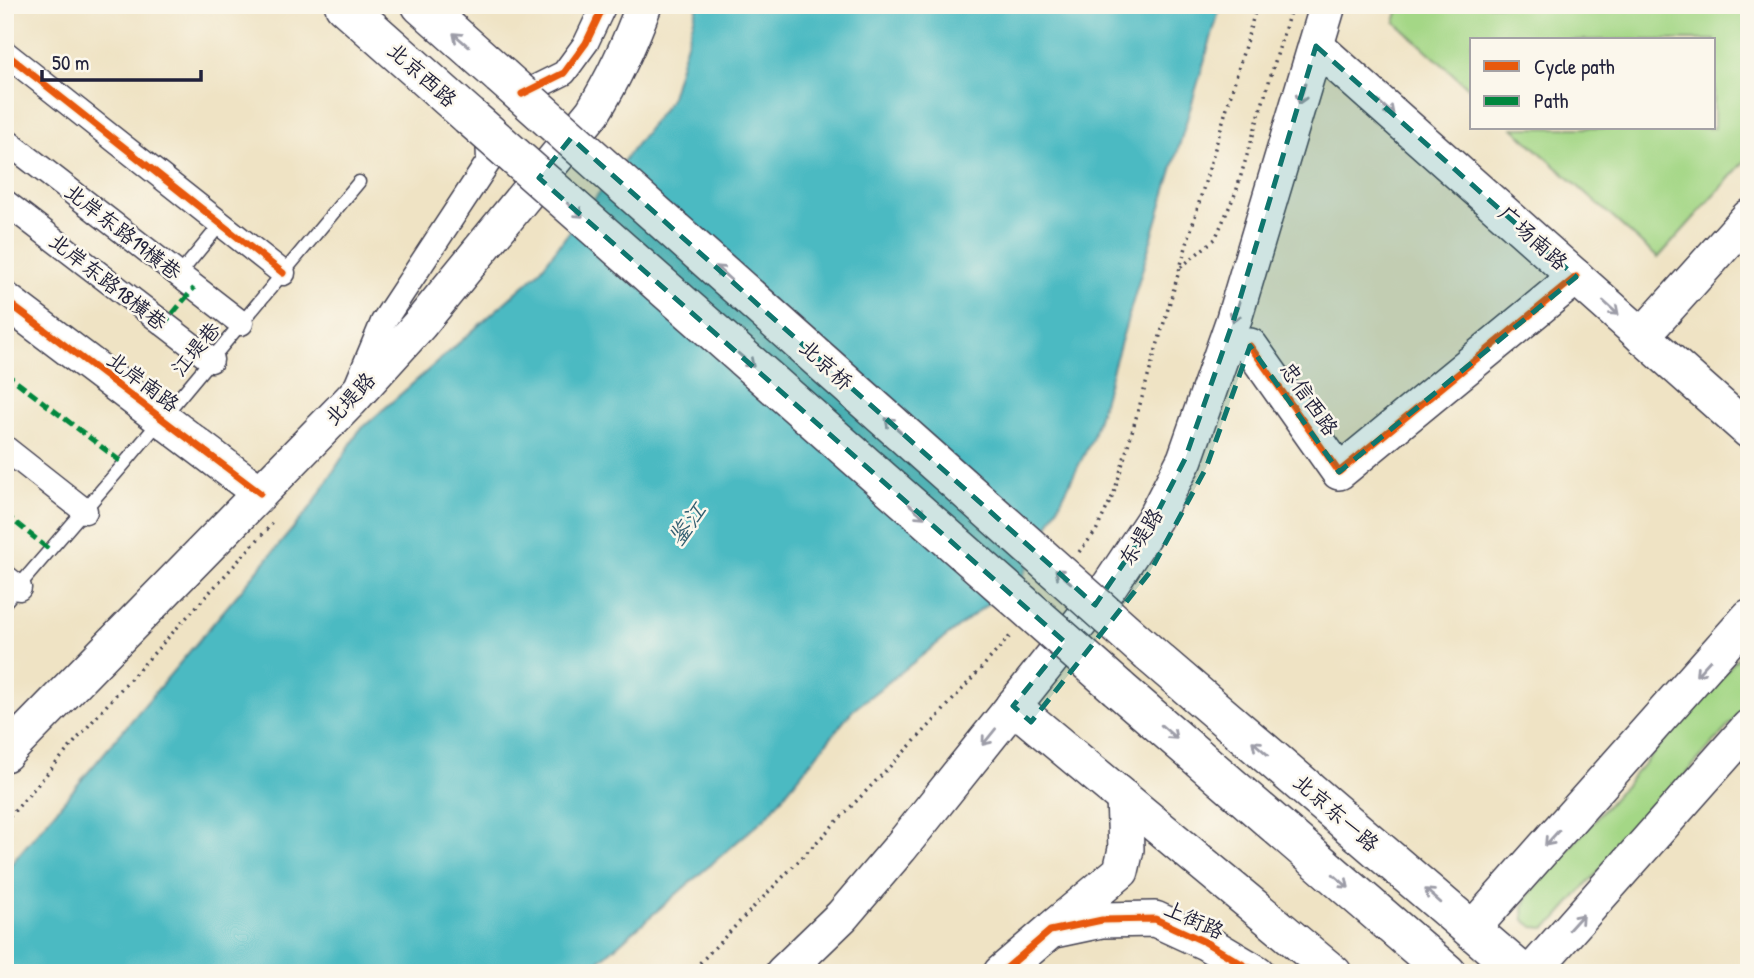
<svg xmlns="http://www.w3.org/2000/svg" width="1754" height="978" font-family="'Patrick Hand','LXGW WenKai TC',sans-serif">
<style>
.green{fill:#a4d786;stroke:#637c60;stroke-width:2}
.water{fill:#4bbac2;stroke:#366e7e;stroke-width:2}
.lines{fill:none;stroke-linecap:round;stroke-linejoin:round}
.lane-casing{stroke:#413f50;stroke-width:15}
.street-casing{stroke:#413f50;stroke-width:27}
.secondary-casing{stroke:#413f50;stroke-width:38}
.highway-casing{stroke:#413f50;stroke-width:41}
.path{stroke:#413f50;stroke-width:3.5;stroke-dasharray:2 5;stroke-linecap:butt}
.lane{stroke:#fff;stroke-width:12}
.street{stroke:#fff;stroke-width:24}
.secondary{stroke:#fff;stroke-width:35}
.highway{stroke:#fff;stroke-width:38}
.highway-bridge-casing{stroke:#413f50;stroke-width:41;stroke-linecap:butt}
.highway-bridge{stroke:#fff;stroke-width:38}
.quiet{stroke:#00873e;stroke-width:5;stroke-dasharray:10 5;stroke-linecap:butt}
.cycleway-casing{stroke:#fbf7ec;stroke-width:11}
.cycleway{stroke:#e8590c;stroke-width:7}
.oneway{stroke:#9c9ca7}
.marked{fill:#0f766e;fill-opacity:0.2;stroke:#0f766e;stroke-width:5;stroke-dasharray:14 9;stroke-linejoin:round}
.labels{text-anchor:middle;stroke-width:5;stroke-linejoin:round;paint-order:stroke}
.street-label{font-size:21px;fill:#22223b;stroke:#fbf7ec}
.water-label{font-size:23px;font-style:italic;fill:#325f71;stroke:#fbf7ec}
</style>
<rect width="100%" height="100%" fill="#fbf7ec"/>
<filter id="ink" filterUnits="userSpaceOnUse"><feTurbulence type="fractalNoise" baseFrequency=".0143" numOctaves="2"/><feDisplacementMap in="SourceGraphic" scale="14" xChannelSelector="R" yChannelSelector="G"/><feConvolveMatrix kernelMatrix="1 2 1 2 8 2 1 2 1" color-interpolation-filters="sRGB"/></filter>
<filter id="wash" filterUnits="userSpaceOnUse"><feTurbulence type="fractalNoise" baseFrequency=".00686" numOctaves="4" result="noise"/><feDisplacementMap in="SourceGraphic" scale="28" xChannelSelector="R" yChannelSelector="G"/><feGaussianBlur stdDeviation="1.57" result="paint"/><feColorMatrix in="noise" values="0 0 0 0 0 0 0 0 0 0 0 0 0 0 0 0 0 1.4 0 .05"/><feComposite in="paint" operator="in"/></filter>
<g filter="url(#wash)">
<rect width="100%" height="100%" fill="#efe3c4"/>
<g class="green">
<polygon points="1400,5 1749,5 1749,156 1658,258 1513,128 1714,128 1714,40 1472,40 1472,91 1395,22"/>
<polygon points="1749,645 1749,703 1556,919 1545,928 1534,927 1524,920 1523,908 1529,894"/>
</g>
<polygon class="water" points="698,5 1221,5 1092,439 1023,576 853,710 767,816 585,973 5,973 5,871 311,507 359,431 537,274 670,100"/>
</g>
<g filter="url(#ink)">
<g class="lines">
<defs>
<g id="lane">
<polyline points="178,276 220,225"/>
<polyline points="5,602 124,464 359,182"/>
</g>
<g id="street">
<polyline points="5,53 283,273"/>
<polyline points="522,94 564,73 586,43 604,5"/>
<polyline points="5,140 241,323"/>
<polyline points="5,202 211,360"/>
<polyline points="358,382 383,322 489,161 488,133"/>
<polyline points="5,448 85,511"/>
<polyline points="5,577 19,588"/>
</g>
<g id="secondary">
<polyline points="1316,46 1749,431"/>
<polyline points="5,300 260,493"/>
<polyline points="1642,336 1749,217"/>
<polyline points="1250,346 1339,472 1576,277"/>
<polyline points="1013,706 1334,973"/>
<path d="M 5,754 L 351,400 L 420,324 L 593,112 C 614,78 630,43 644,5"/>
<polyline points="1053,928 1121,871 1126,849 1124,798"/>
<polyline points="1472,929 1749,617"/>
<polyline points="783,973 842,916 900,848 1110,585 1154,519 1185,459 1233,322 1328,5"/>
<polyline points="1001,973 1050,931 1102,920 1155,919 1205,942 1257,973"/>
<polyline points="1531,973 1749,727"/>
</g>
<g id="highway">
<polyline points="344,5 469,116"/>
<polyline points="421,5 501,76"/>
<polyline points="1150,654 1522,973"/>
<polyline points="1118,688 1447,973"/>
</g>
</defs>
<use href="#lane" class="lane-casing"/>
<use href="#street" class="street-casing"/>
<use href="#secondary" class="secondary-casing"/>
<use href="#highway" class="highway-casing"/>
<g class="path">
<polyline points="1181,267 1215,239 1236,192 1292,5"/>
<polyline points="1079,552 1096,531 1114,493 1257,5"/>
<polyline points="5,822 112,699 272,524"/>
<polyline points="690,973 932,723 1012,634"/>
</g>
<use href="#lane" class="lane"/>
<use href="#street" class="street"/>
<use href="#secondary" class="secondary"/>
<use href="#highway" class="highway"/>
<defs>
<g id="highway-bridge">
<polyline points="501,76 1150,654"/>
<polyline points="469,116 1118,688"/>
</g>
</defs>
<use href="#highway-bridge" class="highway-bridge-casing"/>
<use href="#highway-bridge" class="highway-bridge"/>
<g class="quiet">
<polyline points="163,325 194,288"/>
<polyline points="5,373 124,464"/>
<polyline points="5,514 51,551"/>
</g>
<defs>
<g id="cycleway">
<polyline points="5,53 283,273"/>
<polyline points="522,94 564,73 586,43 604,5"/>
<polyline points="5,300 260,493"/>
<polyline points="1250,346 1339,472 1576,277"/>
<polyline points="1001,973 1050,931 1102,920 1155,919 1205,942 1257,973"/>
</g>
</defs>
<use href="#cycleway" class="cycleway-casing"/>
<use href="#cycleway" class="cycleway"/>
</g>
<defs><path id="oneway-shaft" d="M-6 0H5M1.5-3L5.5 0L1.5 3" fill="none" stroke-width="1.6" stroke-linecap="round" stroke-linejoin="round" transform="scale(1.75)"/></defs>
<g class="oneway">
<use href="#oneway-shaft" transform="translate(461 40) rotate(-139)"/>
<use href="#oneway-shaft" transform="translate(1302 94) rotate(107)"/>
<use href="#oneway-shaft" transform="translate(1386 108) rotate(42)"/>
<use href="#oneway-shaft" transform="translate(575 210) rotate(41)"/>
<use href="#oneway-shaft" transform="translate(723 273) rotate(-138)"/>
<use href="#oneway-shaft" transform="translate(1611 308) rotate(42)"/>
<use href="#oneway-shaft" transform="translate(1236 312) rotate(107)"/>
<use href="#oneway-shaft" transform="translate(746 360) rotate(41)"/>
<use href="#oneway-shaft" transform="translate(893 425) rotate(-138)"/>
<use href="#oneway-shaft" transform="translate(917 511) rotate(41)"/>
<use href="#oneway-shaft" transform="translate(1063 576) rotate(-138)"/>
<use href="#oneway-shaft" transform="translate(1703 668) rotate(132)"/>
<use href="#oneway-shaft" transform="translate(1169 732) rotate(41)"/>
<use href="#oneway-shaft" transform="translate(989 737) rotate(129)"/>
<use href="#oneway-shaft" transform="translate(1260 748) rotate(-139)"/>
<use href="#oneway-shaft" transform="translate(1552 838) rotate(132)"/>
<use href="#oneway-shaft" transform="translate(1341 881) rotate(41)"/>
<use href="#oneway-shaft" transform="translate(1433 896) rotate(-139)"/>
<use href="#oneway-shaft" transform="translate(1576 922) rotate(-48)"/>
</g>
</g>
<path class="marked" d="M 1316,46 L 1576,277 L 1339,472 L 1250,346 L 1206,468 L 1150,572 L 1031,722 L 1013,706 L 1065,642 L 539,178 L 571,138 L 1095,605 L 1154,519 L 1185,459 L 1233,322 Z"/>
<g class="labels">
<g class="street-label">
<text transform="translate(422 75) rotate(42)" y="7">北京西路</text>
<text transform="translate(123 232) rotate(38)" y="7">北岸东路19横巷</text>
<text transform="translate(1533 238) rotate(42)" y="7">广场南路</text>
<text transform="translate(108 282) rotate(38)" y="7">北岸东路18横巷</text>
<text transform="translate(196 349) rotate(-50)" y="7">江堤巷</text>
<text transform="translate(826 365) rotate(42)" y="7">北京桥</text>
<text transform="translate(143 382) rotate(37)" y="7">北岸南路</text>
<text transform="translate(350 399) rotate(-47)" y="7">北堤路</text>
<text transform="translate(1309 399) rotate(55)" y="7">忠信西路</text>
<text transform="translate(1141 537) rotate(-58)" y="7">东堤路</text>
<text transform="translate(1336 813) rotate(41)" y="7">北京东一路</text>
<text transform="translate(1194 920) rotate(24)" y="7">上街路</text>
</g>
<g class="water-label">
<text transform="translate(687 524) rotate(-53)" y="8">鉴江</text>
</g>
</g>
<rect width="1754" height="978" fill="none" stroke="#fbf7ec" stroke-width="28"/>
<rect x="1470" y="38" width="245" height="91" fill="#fbf7ec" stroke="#a4a2a5" stroke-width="2"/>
<rect x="1484" y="61" width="35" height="10" fill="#e8590c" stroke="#a4a2a5" stroke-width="2"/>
<text x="1534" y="74" font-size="21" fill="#22223b">Cycle path</text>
<rect x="1484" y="96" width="35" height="10" fill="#00873e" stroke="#a4a2a5" stroke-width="2"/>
<text x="1534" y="108" font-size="21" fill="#22223b">Path</text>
<path d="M42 70v10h159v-10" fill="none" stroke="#22223b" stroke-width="3.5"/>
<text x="52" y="70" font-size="21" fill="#22223b" stroke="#fbf7ec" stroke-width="5" paint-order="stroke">50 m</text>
</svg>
